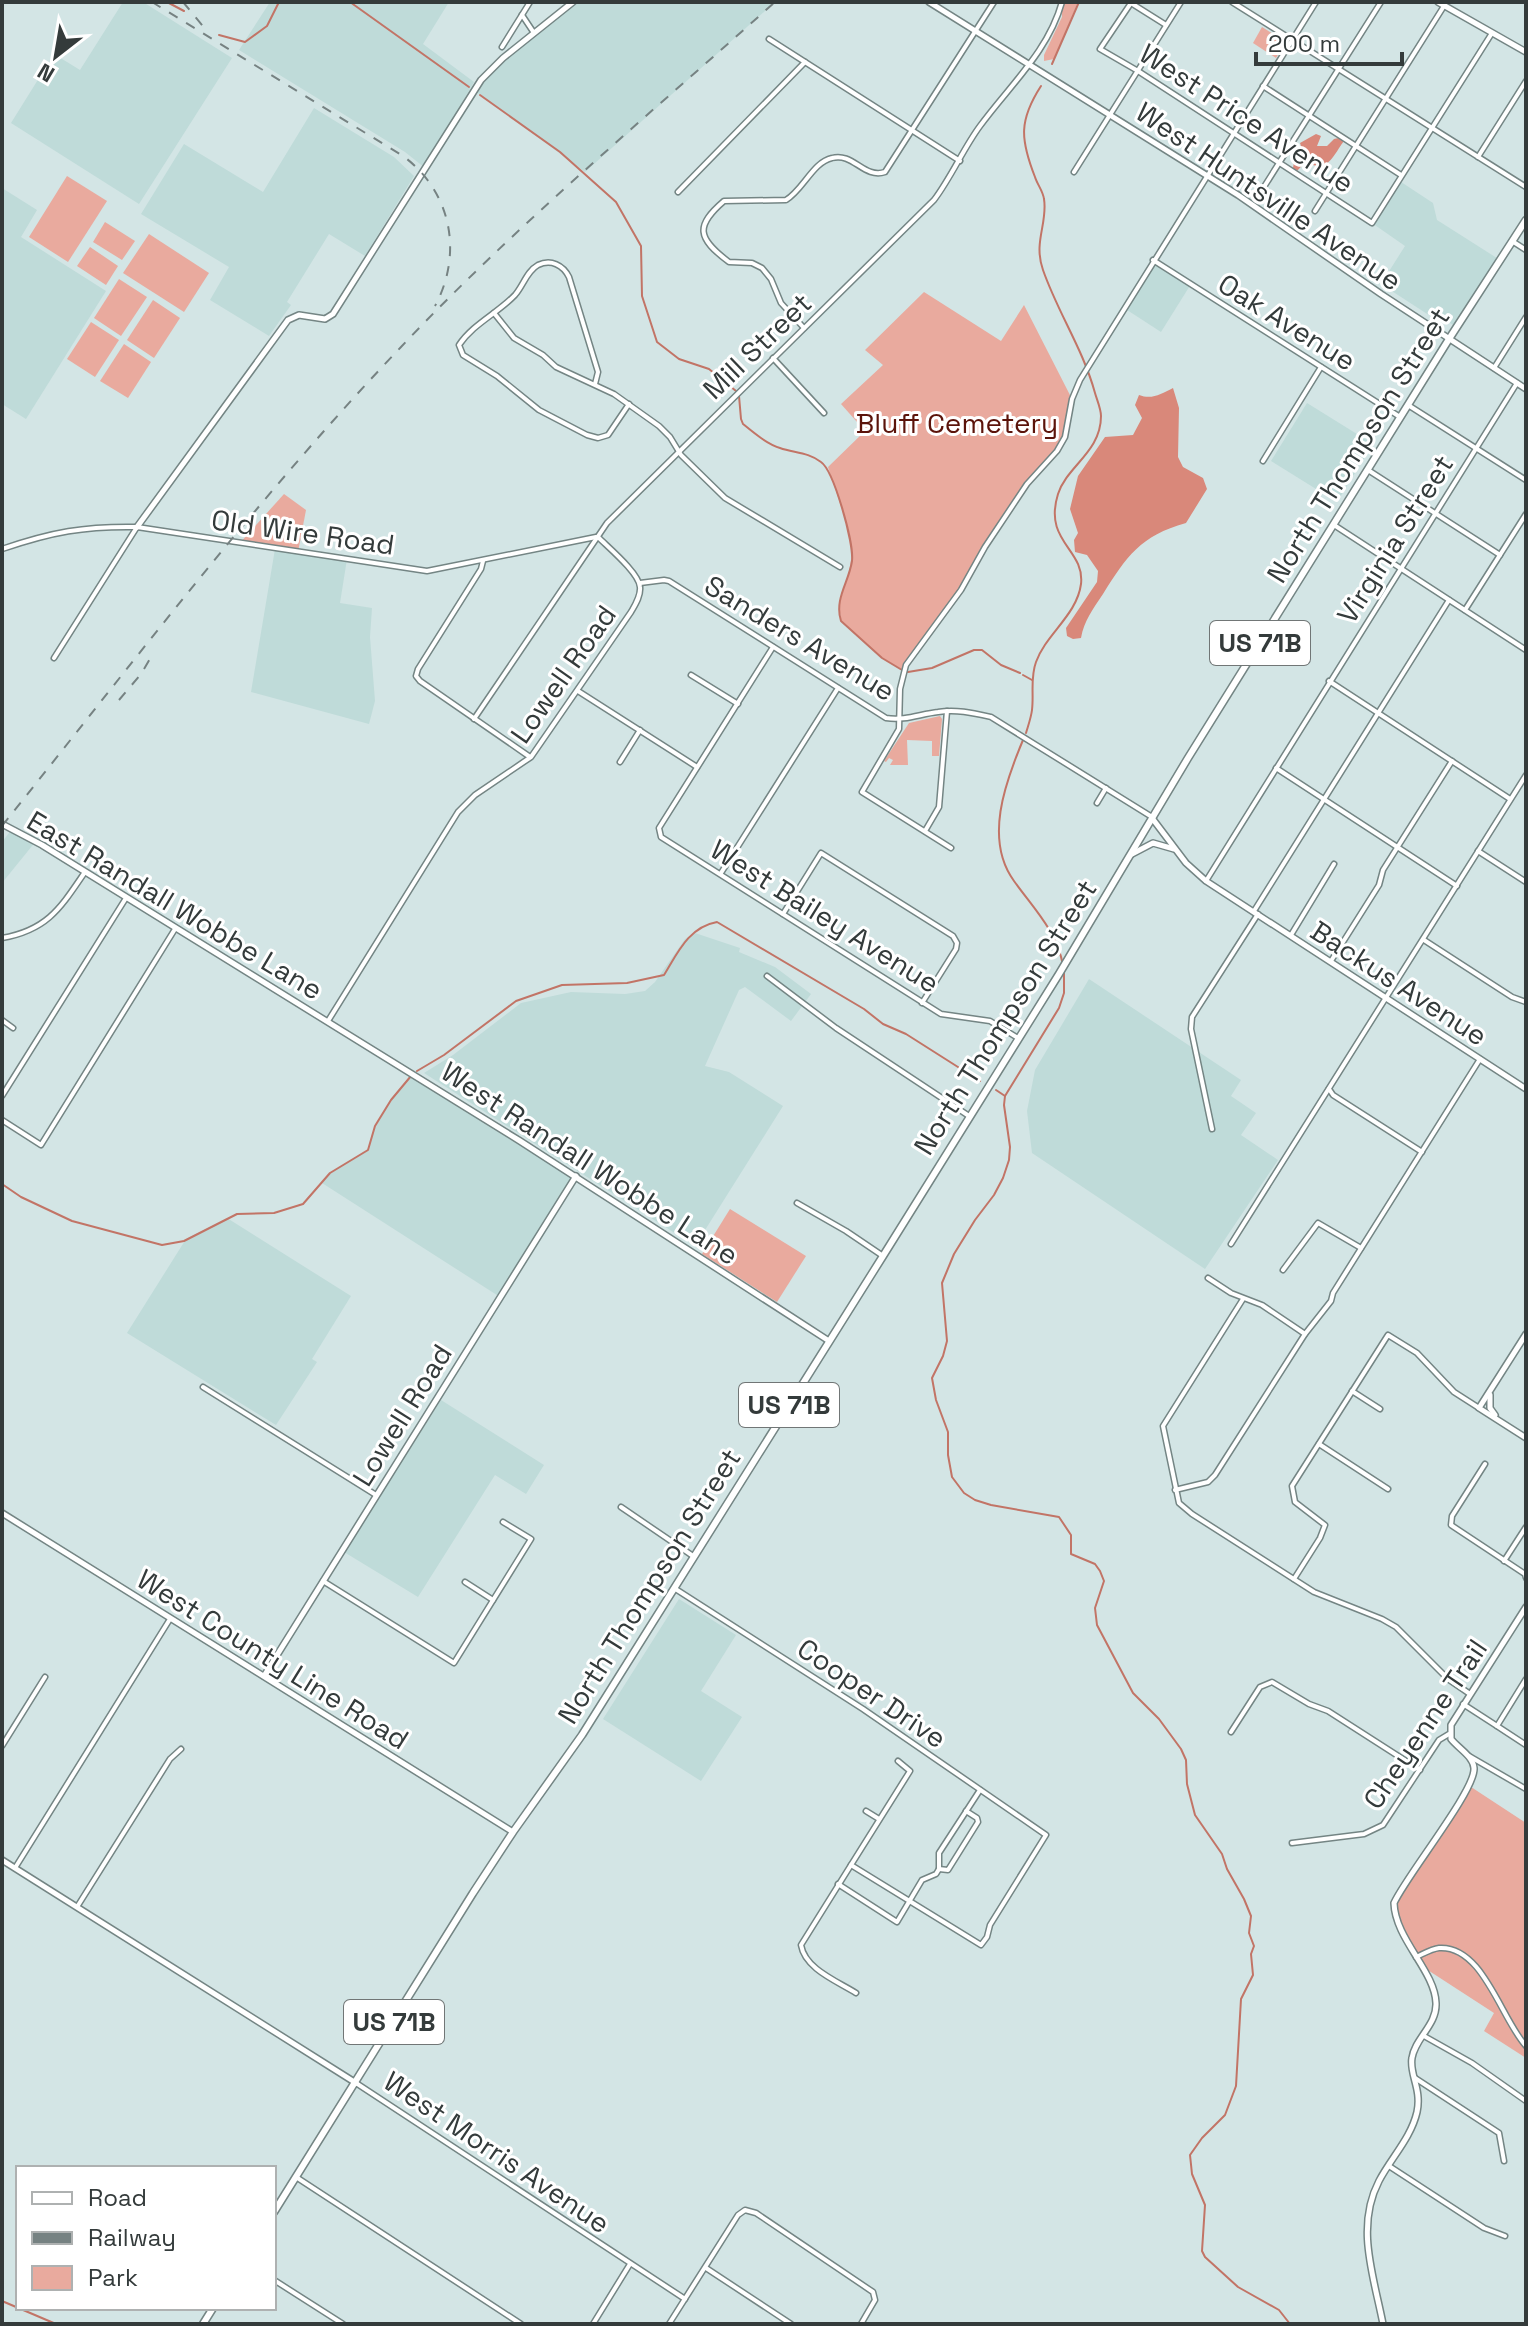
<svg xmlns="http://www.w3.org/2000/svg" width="1528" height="2326" font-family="'Space Grotesk',sans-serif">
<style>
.built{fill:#bfdbd9}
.green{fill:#e9aa9e}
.forest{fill:#d9887a}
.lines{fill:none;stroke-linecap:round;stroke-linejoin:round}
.stream{stroke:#c27466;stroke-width:2}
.street-casing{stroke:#748584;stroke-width:7}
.secondary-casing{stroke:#748584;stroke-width:8}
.primary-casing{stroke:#748584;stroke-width:9}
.street{stroke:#fff;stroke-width:4}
.secondary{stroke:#fff;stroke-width:5}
.primary{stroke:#fff;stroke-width:6}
.rail{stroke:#768282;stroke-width:2;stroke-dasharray:10 10;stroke-linecap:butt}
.labels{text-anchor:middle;stroke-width:6;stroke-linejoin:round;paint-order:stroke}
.shield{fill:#fff;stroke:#717676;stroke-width:2}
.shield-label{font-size:26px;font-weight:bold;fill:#343b3b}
.street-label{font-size:28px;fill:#343b3b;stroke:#fff}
.park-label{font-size:28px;fill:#5b130a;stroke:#fff}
</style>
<rect width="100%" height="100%" fill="#d3e5e5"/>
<g class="built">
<polygon points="123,2 143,2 232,58 139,204 11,123 54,54 80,70"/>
<polygon points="270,2 449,2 423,44 474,82 425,168 405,152 239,50"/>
<polygon points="573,2 775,2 585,172 475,91 491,69"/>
<polygon points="314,108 394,157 414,176 365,256 329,234 287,302 291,305 269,336 210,300 229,267 141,214 184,144 263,192"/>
<polygon points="1398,180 1433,203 1437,220 1500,260 1456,327 1447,321 1438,321 1381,284 1405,246 1372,223"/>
<polygon points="2,188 37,210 21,237 106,291 26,419 2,404"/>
<polygon points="1153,260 1191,284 1161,332 1124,308"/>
<polygon points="1307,403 1373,444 1337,502 1271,461"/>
<polygon points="275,549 347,559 340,603 372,608 370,637 375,701 369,724 251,692"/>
<polygon points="12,829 36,841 2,883 2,842"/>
<polygon points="695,933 740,948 739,952 775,967 811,994 791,1021 745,987 739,990 705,1066 729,1072 783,1106 695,1246 424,1073 453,1055 521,1003 571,992 625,994 645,991 655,982 685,939"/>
<polygon points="1089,979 1241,1080 1231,1096 1256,1113 1241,1135 1278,1160 1205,1269 1032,1153 1027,1111 1035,1070"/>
<polygon points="413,1074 576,1176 500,1297 322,1183 330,1173 368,1150 372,1134 381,1116 401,1087"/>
<polygon points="227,1218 351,1296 312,1359 317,1362 276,1425 127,1333 186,1239"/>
<polygon points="441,1400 544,1465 526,1494 495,1475 418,1597 344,1552"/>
<polygon points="679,1599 736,1635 701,1691 742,1717 701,1781 603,1719"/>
</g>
<g class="green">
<polygon points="1062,2 1078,2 1054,59 1044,61 1044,55 1062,17"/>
<polygon points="1262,27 1284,41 1284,45 1276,58 1253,43"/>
<polygon points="67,176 107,201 68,262 29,237"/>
<polygon points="105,222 135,241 122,260 93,242"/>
<polygon points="149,234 209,273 184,312 123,273"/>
<polygon points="90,247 118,266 106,285 77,266"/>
<polygon points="119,279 147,297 121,336 94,318"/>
<polygon points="924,292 1001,341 1024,305 1072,399 1067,431 1057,451 1027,484 961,590 914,653 905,671 882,658 841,621 839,604 849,573 852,553 849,531 828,467 865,431 841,404 883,365 865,350"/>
<polygon points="153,300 180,318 154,358 127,340"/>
<polygon points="91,322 119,340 95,377 67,359"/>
<polygon points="124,344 151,362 128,398 100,381"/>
<polygon points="284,494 306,510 298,552 239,544"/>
<polygon points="940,716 942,719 939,756 932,756 932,741 907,740 908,765 890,765 893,760 889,758 886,762 884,761 909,723"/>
<polygon points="730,1209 806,1256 777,1302 702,1254"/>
<polygon points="1468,1785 1526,1823 1526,2058 1484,2031 1494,2013 1420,1965 1394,1912 1398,1894"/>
</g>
<g class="forest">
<path d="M 1316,134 L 1321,136 L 1317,146 L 1327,146 L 1334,139 L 1343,137 L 1344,141 C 1336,151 1329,171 1313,165 L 1310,157 L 1297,171 L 1293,168 L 1296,150 L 1300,151 L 1302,149 L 1300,143 Z"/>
<path d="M 1173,388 L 1179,408 L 1178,457 L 1183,467 L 1203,478 L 1207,489 L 1186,523 C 1140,536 1127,556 1103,594 C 1093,609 1084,621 1081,638 L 1073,639 L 1067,636 L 1066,628 L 1097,582 L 1098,571 L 1087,555 L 1075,552 L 1074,540 L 1078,533 L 1070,509 L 1078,476 L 1105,437 L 1133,435 L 1142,418 L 1135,405 L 1139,395 C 1152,400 1161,394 1173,388 Z"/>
</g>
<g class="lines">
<g class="stream">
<polyline points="167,2 184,11"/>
<polyline points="350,2 469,87"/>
<polyline points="219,35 245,42 267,26 279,2"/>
<polyline points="1052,64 1079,2"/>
<polyline points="480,95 560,152 616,202 641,246 642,296 657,342 679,359 709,369 736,391"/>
<path d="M 739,396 L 741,419 L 743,424 C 754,433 767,444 780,448 C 794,453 808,452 821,462 C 834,471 854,543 852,561 C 849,582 834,599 841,621 L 882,658 L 902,670"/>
<polyline points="908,672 932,668 974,650 982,650 1001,665 1020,673"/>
<polyline points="1023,675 1032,680"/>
<path d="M 1026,733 C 1028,726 1031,718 1032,710 C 1034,694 1030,678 1036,662 C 1046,634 1077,615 1081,584 C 1085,549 1043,542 1058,494 C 1067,466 1101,452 1101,416 C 1101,409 1097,400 1095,393 C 1083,349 1058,313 1043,270 C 1033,242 1048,223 1044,199 C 1043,191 1037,184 1035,177 C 1020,139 1019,120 1041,86"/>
<path d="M 1023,740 C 1005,783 984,840 1014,881 C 1034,909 1056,930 1063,965"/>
<polyline points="1064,971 1064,993 1059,1008 1005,1096 1004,1105 1010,1147 1009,1160 1003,1178 994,1195 975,1220 954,1254 942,1283 947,1341 943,1356 932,1378 936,1400 948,1432 948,1455 952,1477 964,1493 975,1500 991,1505 1059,1517 1071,1535 1071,1554 1095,1564 1100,1571 1104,1581 1095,1608 1097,1625 1133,1693 1159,1719 1181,1749 1186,1760 1187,1784 1195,1815 1222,1854 1227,1869 1244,1899 1251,1916 1249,1933 1254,1946 1251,1954 1253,1975 1241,1999 1236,2086 1225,2115 1202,2138 1190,2155 1192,2174 1205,2205 1202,2251 1205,2257 1238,2287 1279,2310 1290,2324"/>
<path d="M 417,1071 L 444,1055 L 516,1001 L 562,985 L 627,983 L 664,975 C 678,952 689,927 717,922 L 864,1009 L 883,1024 L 906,1034 L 980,1081"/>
<polyline points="996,1090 1005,1096"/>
<polyline points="2,1184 21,1197 72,1221 162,1245 184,1241 237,1214 274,1213 303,1204 330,1173 368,1150 375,1126 391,1100 411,1076"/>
<polyline points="2,2301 56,2324"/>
</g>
<defs>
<g id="street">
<polyline points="1232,2 1526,187"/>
<polyline points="1131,3 1100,49 1138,71 1372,223 1492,33"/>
<polyline points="1131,3 1166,25"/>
<polyline points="522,15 534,33"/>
<polyline points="769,39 960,161"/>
<polyline points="502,47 530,2"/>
<polyline points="1263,86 1401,175"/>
<polyline points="1478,157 1526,81"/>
<polyline points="1074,172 1181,2"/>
<polyline points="1262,190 1381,2"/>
<polyline points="678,192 805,62"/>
<polyline points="1315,211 1444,6"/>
<polyline points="1512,241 1526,250"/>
<polyline points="1153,260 1400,417"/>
<polyline points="494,313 514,338 543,355 556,367 614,394 659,426 670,437 681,455 725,498 840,567"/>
<path d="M 804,328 L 781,303 L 771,279 L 762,268 L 752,263 L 729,262 C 697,238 695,226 724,201 L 786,200 C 803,190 813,162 832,158 C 853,152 864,179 885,172 L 994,2"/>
<polyline points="773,358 824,413"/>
<polyline points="1494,368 1526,317"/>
<path d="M 595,384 L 598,372 L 569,277 C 563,265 551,259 538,265 C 527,271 523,286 515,295 C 498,313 473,324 459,345 L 463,355 L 497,376 L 539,410 L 587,435 L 598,438 L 608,435 L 629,404"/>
<polyline points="1408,405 1526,480"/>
<polyline points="1263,461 1321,367"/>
<polyline points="1368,470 1500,555"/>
<polyline points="1334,525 1526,650"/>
<path d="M 2,549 C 52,532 84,526 137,527 L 427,571 L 596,537"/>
<polyline points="483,561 481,569 418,669 416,676 420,681 530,757"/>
<path d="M 640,583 L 664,580 L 669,581 L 886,718 C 905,721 920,714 938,712 C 956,709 973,713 991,717 L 1152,817"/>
<polyline points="1465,610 1526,514"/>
<polyline points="773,647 659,828 661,837 941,1014 990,1021 1018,1038"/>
<polyline points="54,658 137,527"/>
<polyline points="691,675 738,704"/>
<polyline points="1329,681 1510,799"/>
<polyline points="578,691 697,767"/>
<path d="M 474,719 L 607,523 L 934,200 C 952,176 963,149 980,126 C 1010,85 1048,52 1062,2"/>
<polyline points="620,762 640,730"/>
<polyline points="1276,768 1457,886"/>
<polyline points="1097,803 1106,788"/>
<polyline points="925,831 939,807 947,711"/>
<polyline points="951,848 862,792 899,729 900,689 906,665 961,590 985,547 1027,484 1057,451 1065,437 1072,399 1080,380 1316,2"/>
<polyline points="1478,851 1526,882"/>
<polyline points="721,873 838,688"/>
<polyline points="1206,881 1517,383"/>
<polyline points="1254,911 1449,600"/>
<polyline points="783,914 821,853 953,936 957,943 956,949 922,1003"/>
<polyline points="1291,935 1334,864"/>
<path d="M 2,938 C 48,930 61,907 85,872"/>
<polyline points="1424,940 1512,997 1526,1002"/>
<polyline points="1331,961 1379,885 1383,870 1452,761"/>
<polyline points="767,976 836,1028 969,1116"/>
<polyline points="2,1020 13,1028"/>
<path d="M 328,1021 L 458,812 L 475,795 L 531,757 L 631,612 C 635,605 641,596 640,587 C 639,573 609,548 598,537"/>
<polyline points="1329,1089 1333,1095 1422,1152"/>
<polyline points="2,1096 126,898"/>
<polyline points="2,1120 41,1145 175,929"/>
<polyline points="1212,1129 1191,1029 1192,1017 1258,914"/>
<polyline points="797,1203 846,1231 883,1256"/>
<polyline points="1231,1244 1526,775"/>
<polyline points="1283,1270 1318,1223 1361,1248"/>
<polyline points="1208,1278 1231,1293 1262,1305 1305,1334"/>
<polyline points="1243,1299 1163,1426 1179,1503 1192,1514 1314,1592 1382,1619 1396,1627 1448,1679 1470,1694"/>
<polyline points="203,1387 376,1495"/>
<polyline points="1352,1391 1380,1409"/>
<polyline points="1319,1444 1388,1489"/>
<polyline points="1485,1464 1452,1516 1451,1525 1525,1574 1526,1578"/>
<polyline points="1175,1490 1208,1482 1215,1475 1305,1334 1331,1301 1333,1293 1480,1059"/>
<polyline points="621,1507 693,1556"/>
<polyline points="1504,1561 1526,1527"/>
<polyline points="1294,1579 1320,1538 1325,1525 1295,1502 1292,1486 1388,1335 1417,1353 1454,1392 1479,1408"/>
<polyline points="323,1581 454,1663 531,1539 503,1522"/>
<polyline points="465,1582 493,1600"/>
<polyline points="674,1588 863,1709 1046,1835 990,1925 987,1937 981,1945 851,1865 910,1771 898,1761"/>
<polyline points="1526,1679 1497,1726 1526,1745"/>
<polyline points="1463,1704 1497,1726"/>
<polyline points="1231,1732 1260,1687 1272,1682 1309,1704 1328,1711 1420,1770"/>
<polyline points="2,1746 45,1677"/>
<polyline points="1469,1756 1526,1789"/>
<polyline points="866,1811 879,1819"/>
<polyline points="1292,1843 1364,1834 1383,1825 1439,1740 1449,1734"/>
<path d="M 851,1865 L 801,1945 C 805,1969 837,1981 856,1993"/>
<polyline points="15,1868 170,1619"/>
<polyline points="939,1869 948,1870 978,1822 977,1818 966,1811"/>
<polyline points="838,1884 897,1922 922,1880 936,1874 939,1869 939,1853 980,1790"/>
<polyline points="77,1907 170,1759 181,1749"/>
<path d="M 1416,1957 C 1423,1954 1431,1949 1439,1948 C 1483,1945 1501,2019 1526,2046"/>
<polyline points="1424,2036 1472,2063 1526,2101"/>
<polyline points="1415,2078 1499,2133 1504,2161"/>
<polyline points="356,2083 685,2299"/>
<polyline points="1389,2166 1484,2228 1505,2236"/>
<polyline points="296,2177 521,2324"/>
<polyline points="706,2268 791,2324"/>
<polyline points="274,2280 343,2324"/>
<polyline points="593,2324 630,2264"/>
<polyline points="669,2324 738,2215 745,2210 756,2213 873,2292 875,2300 861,2324"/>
</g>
<g id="secondary">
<polyline points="929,2 1238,195 1381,294 1526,389"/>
<polyline points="1438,2 1526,52"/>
<polyline points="137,527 288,320 299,315 325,319 333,314 481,80 503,58 573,2"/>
<polyline points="1152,818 1186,863 1206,881 1526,1089"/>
<polyline points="2,824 42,845 520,1141 829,1341"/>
<polyline points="1132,854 1153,843 1174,849"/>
<polyline points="1526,1334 1479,1408 1526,1438"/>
<polyline points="1490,1395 1490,1408 1495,1415"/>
<polyline points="2,1513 513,1832"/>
<polyline points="264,1676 576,1176"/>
<polyline points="2,1860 356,2083"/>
<path d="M 1383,2324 C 1374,2277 1355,2227 1379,2181 C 1391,2158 1411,2138 1417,2112 C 1422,2089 1409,2074 1412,2058 C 1415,2038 1437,2025 1436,2003 C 1435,1971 1395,1939 1394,1903 C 1406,1876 1476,1790 1474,1768 C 1473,1756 1458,1748 1451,1739 L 1451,1725 L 1526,1607"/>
</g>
<g id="primary">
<polyline points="274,2212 473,1893 513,1832 582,1735 883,1256 1059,974 1188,758 1449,339 1526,220"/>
<polyline points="203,2324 213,2308"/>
</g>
</defs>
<use href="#street" class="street-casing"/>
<use href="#secondary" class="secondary-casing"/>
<use href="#primary" class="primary-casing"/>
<use href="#street" class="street"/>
<use href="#secondary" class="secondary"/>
<use href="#primary" class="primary"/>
<g class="rail">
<path d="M 152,2 L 403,156 C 452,192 463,254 435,306"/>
<polyline points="183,2 206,30"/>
<polyline points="119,700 141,674 154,652"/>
<path d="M 2,826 C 131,665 258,497 401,347 C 516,225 650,114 775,2"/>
</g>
</g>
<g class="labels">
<g class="shield">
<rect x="1210" y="621" width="100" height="44" rx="6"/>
<rect x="739" y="1383" width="100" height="44" rx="6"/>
<rect x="344" y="2000" width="100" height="44" rx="6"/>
</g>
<g class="shield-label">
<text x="1260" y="652">US 71B</text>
<text x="789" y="1414">US 71B</text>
<text x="394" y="2031">US 71B</text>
</g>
<g class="street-label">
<text transform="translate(1247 118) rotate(33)" y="10">West Price Avenue</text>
<text transform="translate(1269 196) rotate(34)" y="10">West Huntsville Avenue</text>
<text transform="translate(1287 322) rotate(32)" y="10">Oak Avenue</text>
<text transform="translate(757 346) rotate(-44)" y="10">Mill Street</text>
<text transform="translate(1358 445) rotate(-58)" y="10">North Thompson Street</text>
<text transform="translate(303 532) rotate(8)" y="10">Old Wire Road</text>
<text transform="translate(1395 539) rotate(-58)" y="10">Virginia Street</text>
<text transform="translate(800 638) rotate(31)" y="10">Sanders Avenue</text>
<text transform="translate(563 674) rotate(-55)" y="10">Lowell Road</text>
<text transform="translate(175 905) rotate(31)" y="10">East Randall Wobbe Lane</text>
<text transform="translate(825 916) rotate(32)" y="10">West Bailey Avenue</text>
<text transform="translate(1399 983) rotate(33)" y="10">Backus Avenue</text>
<text transform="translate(1005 1017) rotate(-58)" y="10">North Thompson Street</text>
<text transform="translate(590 1163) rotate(33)" y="10">West Randall Wobbe Lane</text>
<text transform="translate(402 1415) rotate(-58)" y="10">Lowell Road</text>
<text transform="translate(649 1586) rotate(-58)" y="10">North Thompson Street</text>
<text transform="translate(273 1659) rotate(32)" y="10">West County Line Road</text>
<text transform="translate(872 1693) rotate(34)" y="10">Cooper Drive</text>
<text transform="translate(1425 1724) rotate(-56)" y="10">Cheyenne Trail</text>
<text transform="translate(497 2152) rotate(34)" y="10">West Morris Avenue</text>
</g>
<g class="park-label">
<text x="957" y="433">Bluff Cemetery</text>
</g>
</g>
<rect width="1528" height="2326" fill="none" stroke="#343b3b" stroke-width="8"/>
<rect x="16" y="2166" width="260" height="144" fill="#ffffff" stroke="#aeb1b1" stroke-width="2"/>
<rect x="32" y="2192" width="40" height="12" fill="#ffffff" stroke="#aeb1b1" stroke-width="2"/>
<text x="88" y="2206" font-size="24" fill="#343b3b">Road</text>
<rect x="32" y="2232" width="40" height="12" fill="#768282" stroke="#aeb1b1" stroke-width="2"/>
<text x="88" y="2246" font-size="24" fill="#343b3b">Railway</text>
<rect x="32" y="2266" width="40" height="24" fill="#e9aa9e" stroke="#aeb1b1" stroke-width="2"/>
<text x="88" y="2286" font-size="24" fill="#343b3b">Park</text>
<g transform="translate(56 56) rotate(211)" stroke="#ffffff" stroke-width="6" paint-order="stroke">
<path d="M0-6L14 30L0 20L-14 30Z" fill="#343b3b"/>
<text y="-12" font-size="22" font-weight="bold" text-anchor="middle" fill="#343b3b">N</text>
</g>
<path d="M1256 52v12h146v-12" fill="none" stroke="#343b3b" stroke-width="4"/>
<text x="1268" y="52" font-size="24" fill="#343b3b" stroke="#ffffff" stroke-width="6" paint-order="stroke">200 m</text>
</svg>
